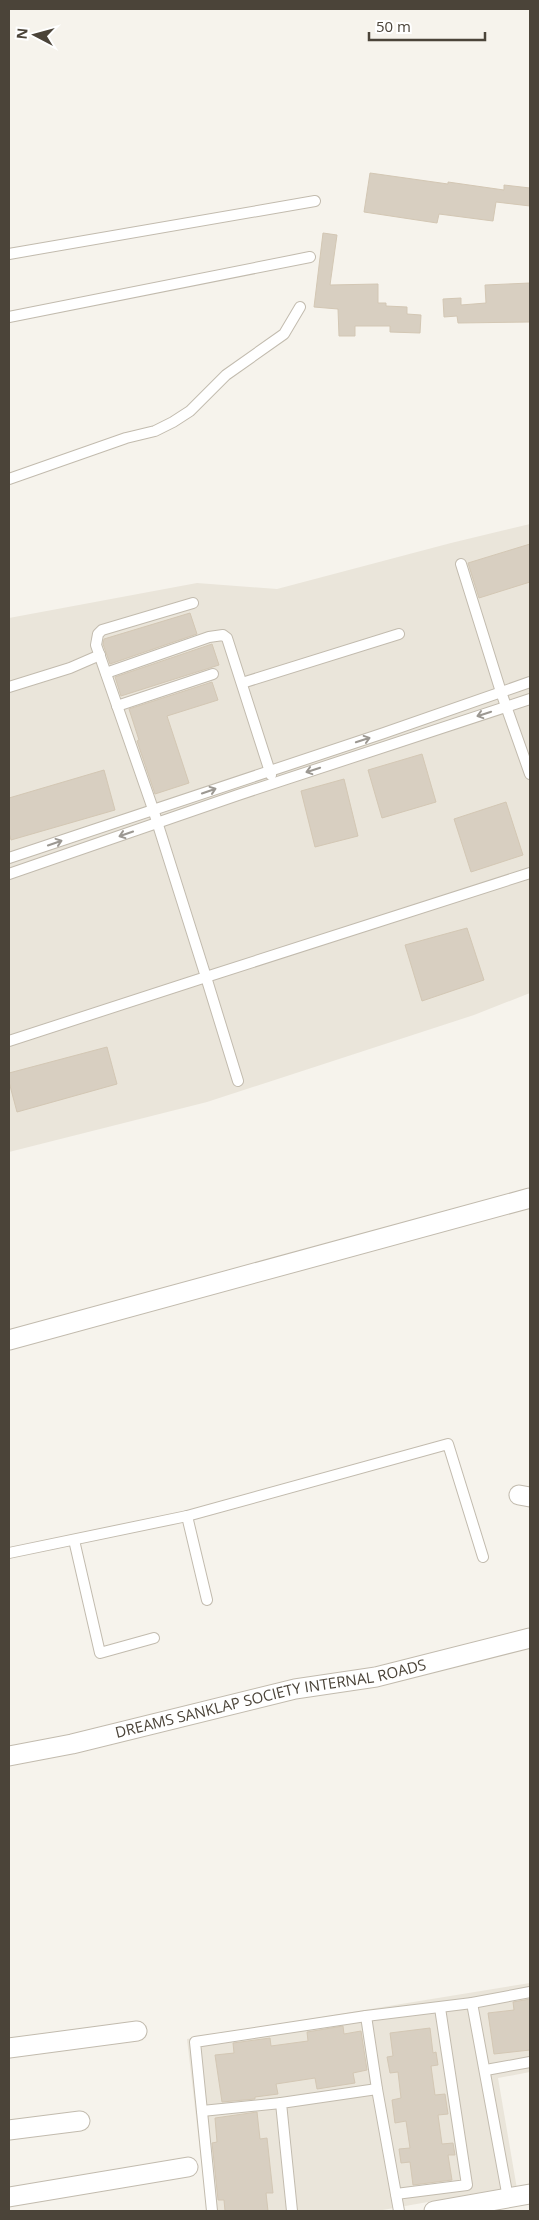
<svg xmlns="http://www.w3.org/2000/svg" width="539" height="2220" font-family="'Open Sans',sans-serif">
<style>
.residential{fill:#eae5da}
.building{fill:#d8cfc1;stroke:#d3c7b4}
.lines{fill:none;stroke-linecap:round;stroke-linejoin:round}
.service-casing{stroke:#c2bbae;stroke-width:12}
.minor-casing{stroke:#c2bbae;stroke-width:21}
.service{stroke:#fff;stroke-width:10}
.minor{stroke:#fff;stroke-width:19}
.oneway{stroke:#9c9892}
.labels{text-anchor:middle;stroke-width:4;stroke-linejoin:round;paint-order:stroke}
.street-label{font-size:15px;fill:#4b4439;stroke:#fff}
</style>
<rect width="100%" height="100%" fill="#f6f3ec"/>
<g class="residential">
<polygon points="530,524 530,993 474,1015 207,1102 9,1152 9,618 197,583 277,589 451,543"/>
<polygon points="530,1983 530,2072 498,2078 517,2189 507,2188 377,2211 207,2211 187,2039"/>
</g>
<g class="building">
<polygon points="370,173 448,184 448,182 504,190 504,185 530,188 530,206 496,202 493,221 439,214 437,223 364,212"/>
<polygon points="323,233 337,235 330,285 378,284 378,303 386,303 386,306 407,307 407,314 421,315 420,333 390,332 390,326 355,326 355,336 339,336 338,309 314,307"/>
<polygon points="530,283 530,322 458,323 457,316 444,317 443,299 461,298 461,305 486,303 485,285"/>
<polygon points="530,544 530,582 479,598 468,563"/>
<polygon points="190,613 197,634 110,664 103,644 104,639"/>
<polygon points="212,644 219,665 121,696 115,677"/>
<polygon points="212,682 218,700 167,716 189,783 155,794 137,741 139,740 129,709"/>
<polygon points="422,754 436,802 382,818 368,770"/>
<polygon points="104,770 115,810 11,840 9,833 9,798"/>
<polygon points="344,779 358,836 315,847 301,791"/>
<polygon points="506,802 523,855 471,872 454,819"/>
<polygon points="467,928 484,980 422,1001 405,945"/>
<polygon points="107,1047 117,1084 17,1112 9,1082 9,1073"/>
<polygon points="530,1999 530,2050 494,2054 488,2013 514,2010 513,2002"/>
<polygon points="343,2026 344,2034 361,2031 367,2070 353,2073 355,2083 317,2089 315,2078 276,2084 278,2094 255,2097 255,2099 222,2102 215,2055 234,2053 233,2043 270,2038 271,2046 308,2041 307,2032"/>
<polygon points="430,2028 433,2053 436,2052 438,2065 431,2066 435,2095 445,2094 448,2114 438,2115 442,2144 453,2143 455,2155 448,2155 452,2180 413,2185 410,2162 401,2163 399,2149 410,2148 406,2121 395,2123 392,2100 401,2098 398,2072 390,2073 387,2057 393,2056 390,2033"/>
<polygon points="257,2112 260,2139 267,2138 273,2193 266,2193 268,2211 225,2211 224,2200 218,2200 212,2143 217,2142 215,2118"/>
</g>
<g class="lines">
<defs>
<g id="service">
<polyline points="9,254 315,201"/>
<polyline points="9,317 310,257"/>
<polyline points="9,479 126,438 155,431 173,422 190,411 226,375 284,334 300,307"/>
<polyline points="461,564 501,692 530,774"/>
<polyline points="106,673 209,637 223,635 227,638 271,775"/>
<polyline points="242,683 399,634"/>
<polyline points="9,687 70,668 100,655"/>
<polyline points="117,706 213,674"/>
<polyline points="9,858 384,733 530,682"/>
<polyline points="9,874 238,795 530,699"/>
<polyline points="9,1041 206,977 153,809 96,645 98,634 102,630 193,603"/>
<polyline points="238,1081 206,977 530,873"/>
<polyline points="187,1516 448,1444 483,1557"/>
<polyline points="74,1540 100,1653 154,1638"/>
<polyline points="9,1553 187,1516 207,1600"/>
<polyline points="472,2003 508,2198"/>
<polyline points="366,2016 377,2089"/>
<polyline points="486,2070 530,2062"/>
<polyline points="202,2111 281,2103"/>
<polyline points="396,2194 467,2185 440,2008"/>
<polyline points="212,2211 195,2042 366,2016 472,2003 530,1992"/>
<polyline points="292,2211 281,2103 377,2089 399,2211"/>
</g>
<g id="minor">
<polyline points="9,1340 530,1198"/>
<polyline points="519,1495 530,1497"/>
<path id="s1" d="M 9,1756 L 72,1744 L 295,1689 L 376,1677 L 530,1638"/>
<polyline points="9,2048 137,2031"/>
<polyline points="9,2130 80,2121"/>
<polyline points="9,2197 188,2167"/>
<polyline points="434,2211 530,2194"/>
</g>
</defs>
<use href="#service" class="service-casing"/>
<use href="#minor" class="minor-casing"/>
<use href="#service" class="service"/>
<use href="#minor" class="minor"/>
</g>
<defs><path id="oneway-shaft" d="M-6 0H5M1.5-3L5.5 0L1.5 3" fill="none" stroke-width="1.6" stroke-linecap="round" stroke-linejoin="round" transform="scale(1.25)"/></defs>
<g class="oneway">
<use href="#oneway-shaft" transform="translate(484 714) rotate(162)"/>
<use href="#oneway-shaft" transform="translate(363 740) rotate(-18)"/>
<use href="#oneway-shaft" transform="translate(313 770) rotate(162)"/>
<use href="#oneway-shaft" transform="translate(209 791) rotate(-19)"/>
<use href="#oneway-shaft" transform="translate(126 834) rotate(161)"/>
<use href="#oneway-shaft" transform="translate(55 843) rotate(-19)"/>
</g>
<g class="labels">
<g class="street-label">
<text dy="5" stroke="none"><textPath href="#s1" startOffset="268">DREAMS SANKLAP SOCIETY INTERNAL ROADS</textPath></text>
</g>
</g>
<rect width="539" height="2220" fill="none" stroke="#4b4439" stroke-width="20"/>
<g transform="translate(35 35) rotate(276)" stroke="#ffffff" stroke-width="4" paint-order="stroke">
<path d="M0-4L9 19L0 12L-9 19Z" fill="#4b4439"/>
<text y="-8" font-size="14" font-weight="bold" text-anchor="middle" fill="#4b4439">N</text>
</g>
<path d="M369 32v8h116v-8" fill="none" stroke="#4b4439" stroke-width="2.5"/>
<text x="376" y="32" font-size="15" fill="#4b4439" stroke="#ffffff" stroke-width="4" paint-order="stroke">50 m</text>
</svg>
